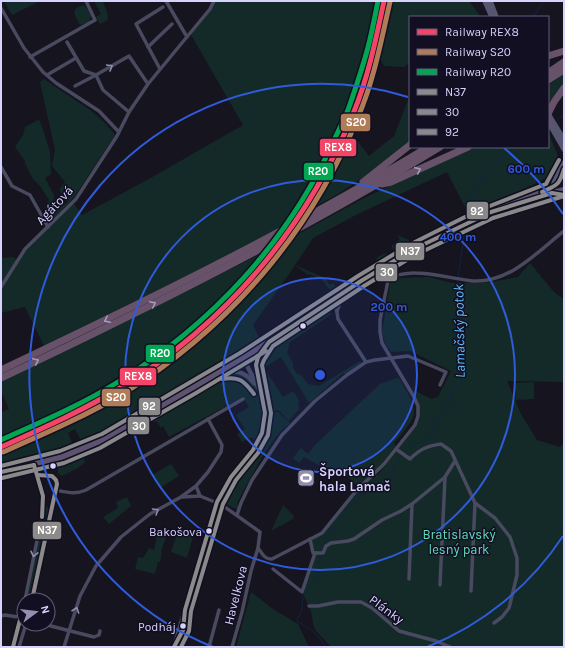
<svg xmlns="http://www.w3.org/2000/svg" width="565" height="648" font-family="Karla,sans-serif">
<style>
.green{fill:#132a29;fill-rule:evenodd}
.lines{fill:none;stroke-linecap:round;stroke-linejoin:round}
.stream{stroke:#112443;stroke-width:1}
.minor{stroke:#49495f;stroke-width:3.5}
.tertiary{stroke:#49495f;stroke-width:4.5}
.secondary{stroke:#575671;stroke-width:5.5}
.primary{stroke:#5d5370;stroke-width:6}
.motorway{stroke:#67526a;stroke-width:7}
.bus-1-casing{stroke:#120f23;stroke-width:7}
.bus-2-casing{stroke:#120f23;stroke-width:7}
.bus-3-casing{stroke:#120f23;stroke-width:7}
.bus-1{stroke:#8d8b89;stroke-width:4}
.bus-2{stroke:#898989;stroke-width:4}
.bus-3{stroke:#898989;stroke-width:4}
.rail-1-casing{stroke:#120f23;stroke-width:8}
.rail-2-casing{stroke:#120f23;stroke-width:8}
.rail-3-casing{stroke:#120f23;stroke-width:8}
.rail-1{stroke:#f34667;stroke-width:5}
.rail-2{stroke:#b07c57;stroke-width:5}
.rail-3{stroke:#00a651;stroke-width:5}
.oneway{stroke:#908eae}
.oneway2{stroke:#a499bb}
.ring{fill:none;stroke:#305bdc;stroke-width:2}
.bus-dot{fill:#d6d3fd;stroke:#120f23;stroke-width:1.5}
.labels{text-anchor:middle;stroke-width:3;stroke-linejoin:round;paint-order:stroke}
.bus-label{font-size:12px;fill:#d6d3fd;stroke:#120f23;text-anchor:end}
.street-label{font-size:13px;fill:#d6d3fd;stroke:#120f23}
.poi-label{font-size:13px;font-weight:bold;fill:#d6d3fd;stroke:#120f23;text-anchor:start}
.park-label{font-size:13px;fill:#61dbb8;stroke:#120f23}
.water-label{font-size:14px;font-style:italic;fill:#64bafa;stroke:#120f23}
.centre{fill:#305bdc;stroke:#120f23;stroke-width:2}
.ring-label{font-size:12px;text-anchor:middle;font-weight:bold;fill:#305bdc;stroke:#120f23;stroke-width:3;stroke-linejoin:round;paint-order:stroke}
.line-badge{stroke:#120f23;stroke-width:1.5}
.badge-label{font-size:11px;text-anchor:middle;font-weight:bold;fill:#fff}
</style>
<rect width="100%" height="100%" fill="#16141e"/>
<g class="green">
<polygon points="6,1 40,1 12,15 5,3"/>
<polygon points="94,1 103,1 107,12 108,20 100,24 96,17 101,14"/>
<path d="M 214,1 L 381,1 C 367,78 341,146 298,211 L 295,210 L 286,224 L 203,268 L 44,346 L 25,307 L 1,313 L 1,258 L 13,257 L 17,260 L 25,249 L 73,202 L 82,215 L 147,180 L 243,125 L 190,33 Z"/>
<polygon points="386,1 469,1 481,17 410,17 410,62 404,67 384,66 376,51"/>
<polygon points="83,5 86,7 91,16 89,22 82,25 79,24 74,13 76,8"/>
<polygon points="564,74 564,86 548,103 548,85"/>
<polygon points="44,79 90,110 105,123 115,135 75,196 52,220 46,215 45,209 49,200 40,186 33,179 25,164 25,161 15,147 23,135 25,127 38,120 40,121 50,151 51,174 45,178 54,195 53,204 50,207 51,213 53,215 59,205 65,204 68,201 64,199 65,197 60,192 60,188 65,182 52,166 55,150 40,82"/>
<polygon points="410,95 410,142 362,178 338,194 309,210 341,149 356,139 369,156 394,136"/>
<path d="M 548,131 L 558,156 L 551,176 L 469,215 L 447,172 L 356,215 L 313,238 L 295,265 L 325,278 L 330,285 L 333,283 L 336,287 L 378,262 L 376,258 L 385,253 L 388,255 L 387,258 L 336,291 L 333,292 L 325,285 L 326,284 L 322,280 L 309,274 L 308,275 L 295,265 L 294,267 L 253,325 L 260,339 L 243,358 L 217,374 L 228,372 L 247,376 L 260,391 L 265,418 L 257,445 L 252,437 L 242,442 L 237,434 L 245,429 L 236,415 L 249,407 L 243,397 L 169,437 L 163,426 L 161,428 L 157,422 C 148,420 142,428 135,432 L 134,431 L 134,433 L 121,439 L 116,443 L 115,442 C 113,446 90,456 84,459 L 85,462 L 78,468 L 62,476 L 58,473 C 57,465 60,462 68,460 L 73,467 L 67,455 L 1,472 L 1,448 L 87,408 L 126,386 L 165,360 L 191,339 L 249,281 L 261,273 L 289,239 L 364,198 L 472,147 L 548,147 ZM 192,388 L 76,452 L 68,433 L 75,429 L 83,445 L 127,423 L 181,389 Z"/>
<polygon points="397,235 416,243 416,244 398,251 394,251 392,248 392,245 400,239"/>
<path d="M 274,247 C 272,254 248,277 240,285 C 220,306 200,328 177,347 C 125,389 62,416 1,444 L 1,412 L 9,409 L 1,391 L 1,381 L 209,280 Z"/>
<polygon points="530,263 554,292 564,299 564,382 507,381 521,414 537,440 560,447 564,443 564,647 331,647 317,632 314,628 311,611 302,592 315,553 310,539 322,533 358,489 379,473 415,427 419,410 414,392 415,391 432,399 438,397 451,371 410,351 391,352 385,343 382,332 391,278 429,277 452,283 485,283 518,277"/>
<path d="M 329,311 L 332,314 L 290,342 L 287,353 L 293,363 L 293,367 L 297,374 L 301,375 L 308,384 L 319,386 L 360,361 L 361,363 L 345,374 L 343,373 L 309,403 L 281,357 L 264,368 L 283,397 L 293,391 L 299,400 L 298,406 L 300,408 L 289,421 L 278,410 L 273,411 C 273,406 273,402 272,398 C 267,381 253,371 265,353 Z"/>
<path d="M 397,378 L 399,378 C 419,413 421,412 394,443 L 396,446 L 381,465 L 358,487 L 344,472 L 339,476 L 304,457 L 299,463 L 293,458 L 301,448 L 308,454 L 316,444 L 380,384 Z"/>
<polygon points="534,382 534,399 516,400 515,383"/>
<path d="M 273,412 L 278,412 L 290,423 C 270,437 249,481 237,503 L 239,507 L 236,509 L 226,504 C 223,491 259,458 266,445 C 272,434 273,423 273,412 Z"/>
<polygon points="171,464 179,476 160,488 152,475"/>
<polygon points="127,497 131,506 109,524 103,517 118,508 116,502"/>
<polygon points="283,505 294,516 293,519 271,531"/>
<polygon points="44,506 51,508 32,600 25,600"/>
<polygon points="179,528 194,533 187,558 171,552"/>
<polygon points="157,535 165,536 166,538 161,551 162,552 160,562 158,562 155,574 135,569 138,557 143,558 149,548 154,550"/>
<polygon points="251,592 273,609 298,624 309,647 236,647"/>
</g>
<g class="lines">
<g class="stream">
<polyline points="533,17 544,1"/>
<polyline points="558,119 564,115"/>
<path d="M 466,219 C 467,211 468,202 472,194 C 478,182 502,155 514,147"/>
<polyline points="458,277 465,230"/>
<path d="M 405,454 C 412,442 423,443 432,436 C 434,431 439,415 441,411 C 447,401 451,406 451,391 C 462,388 464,378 460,368 L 463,363 L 461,298 L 457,288 L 458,280"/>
<path d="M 321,552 L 325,543 L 346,510 C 352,507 354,500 359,496 C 369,489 384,485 391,476 C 394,472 392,474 393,470 C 394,465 398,460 402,456"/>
<path d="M 305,594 C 318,579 320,575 320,555"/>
<path d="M 303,597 L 302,609 L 297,620 L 298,622 C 309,627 321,636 325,647"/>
</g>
<g class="minor">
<polyline points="166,1 187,37"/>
<polyline points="1,8 24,48 43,72 56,83 99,111 118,131"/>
<polyline points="67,42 84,71 96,75"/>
<polyline points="148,47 172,24"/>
<polyline points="30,57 95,20 86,1"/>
<polyline points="160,69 136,24 163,7"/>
<polyline points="47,75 76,58"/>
<polyline points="75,86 96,75"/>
<polyline points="129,112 103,90 96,75 129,56 148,84"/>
<polyline points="1,167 12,186 30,195 48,227"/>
<path d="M 374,273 C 385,281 402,272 415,273 C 434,273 454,279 473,281 C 510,283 537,252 564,231"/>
<polyline points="1,287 25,249 76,199 117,136 129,112 148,84 210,9 214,1"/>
<polyline points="332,300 336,306 338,319 366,362"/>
<polyline points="337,311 344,293"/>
<path d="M 396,449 L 410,459 C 420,449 427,446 441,444 L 451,451 L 475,503 L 495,518 L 510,537 L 517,558 L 517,575 L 509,608 L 502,617 L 494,623"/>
<polyline points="196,486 200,496 222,505 260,532 258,548 251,571 242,612 232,647"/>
<path d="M 55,490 C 66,492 75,495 86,490 L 243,399"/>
<polyline points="182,497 200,496"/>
<polyline points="237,515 241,503 252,480 282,435 315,401 347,375 366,362 375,360 408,356 446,372 440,385"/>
<path d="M 258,548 C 262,553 265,560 272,559 L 322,533 L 356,491 L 384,464 L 415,425 L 418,416 L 418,406 L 414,397 L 382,343 L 380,332 L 380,320 L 389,276"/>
<polyline points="315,553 323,553 326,546 331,543 348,541 354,539 382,520 401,511 412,504 445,477 455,461"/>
<polyline points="273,569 302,592 315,553 313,553 310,539"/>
<polyline points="409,579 412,504"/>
<polyline points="440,585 445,477"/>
<polyline points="471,591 475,503"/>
<polyline points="25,600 44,506 41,487 34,465"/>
<polyline points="32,600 57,484 56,480 52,476 38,475"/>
<polyline points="309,606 318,606 338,602 361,602 372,608 399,631 436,641 450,647"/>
<polyline points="1,616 5,615 24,618"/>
<polyline points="43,624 94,637 99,635 100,631"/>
<polyline points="13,647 24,604"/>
<polyline points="19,647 26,624"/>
<polyline points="64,647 80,596 96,566 121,537 150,514 181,497 196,486 208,472 221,452 222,445 208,419"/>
<polyline points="209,647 219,610"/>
</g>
<g class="tertiary">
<path d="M 220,374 C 236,370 243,370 254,383"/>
<path d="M 259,385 C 255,364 254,362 267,344"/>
<polyline points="174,647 217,502 231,477 257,445 264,428 265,413 264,403 260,391 243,358"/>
</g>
<g class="secondary">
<polyline points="485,1 492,17"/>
<polyline points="490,1 496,17"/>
<polyline points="548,114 564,140"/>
<polyline points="548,121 564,149"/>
<polyline points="553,186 560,169 564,163"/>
</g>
<g class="primary">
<polyline points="546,195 564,190"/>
<polyline points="1,472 62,457 105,439 243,358 286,331 361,281 412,250 480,216 554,187 561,179 564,169"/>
</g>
<g class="motorway">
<polyline points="548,56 564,51"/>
<polyline points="548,73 564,62"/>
<polyline points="548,80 564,70"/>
<polyline points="548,114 554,102 564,88"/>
<polyline points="548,122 549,123"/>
<polyline points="363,182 410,145"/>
<polyline points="382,184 391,182 468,147"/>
<path d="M 1,370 C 146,301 290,231 428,147"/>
<path d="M 1,378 C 151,307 299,233 440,147"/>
</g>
<defs>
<g id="bus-1">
<path d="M 542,192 C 557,185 559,186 564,169"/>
<polyline points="34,465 43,496 42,517"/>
<polyline points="1,472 34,465"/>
<polyline points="32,600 57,484 56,480 52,476 38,475"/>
<polyline points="13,647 24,604"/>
<polyline points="174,647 183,630 185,610 217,502 231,477 253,450 262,433 265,413 256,365 258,357 269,342 361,281 412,250 491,212 552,193 564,195"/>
</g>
<g id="bus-2">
<path d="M 222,379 C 240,376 244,381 254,394"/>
<polyline points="2,478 64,463 100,448 196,393 266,351"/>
<polyline points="181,647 189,631 191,611 223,504 236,480 258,453 268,435 271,413 262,365 264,360 273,346 364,286 415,255 493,218 564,196"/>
</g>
<polyline id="bus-3" points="1,466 60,451 102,434 240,353 358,276 409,245 477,211 546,184 559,160"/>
</defs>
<use href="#bus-1" class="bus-1-casing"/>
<use href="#bus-2" class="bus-2-casing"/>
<use href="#bus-3" class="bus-3-casing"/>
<use href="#bus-1" class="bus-1"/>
<use href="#bus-2" class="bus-2"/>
<use href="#bus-3" class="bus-3"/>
<defs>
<path id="rail-1" d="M 1,447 C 41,429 82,411 120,388 C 226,324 306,228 353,114 C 368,78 376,39 384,1"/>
<path id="rail-2" d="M 3,452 C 44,434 86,416 124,393 C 230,327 311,232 358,117 C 374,80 381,41 390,2"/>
<path id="rail-3" d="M 1,440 C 41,422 81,405 118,382 C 212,324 289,241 334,140 C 339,130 344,120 348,110 C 354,93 360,75 365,58 C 371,39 374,20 378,1"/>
</defs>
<use href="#rail-1" class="rail-1-casing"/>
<use href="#rail-2" class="rail-2-casing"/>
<use href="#rail-3" class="rail-3-casing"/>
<use href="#rail-1" class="rail-1"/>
<use href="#rail-2" class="rail-2"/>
<use href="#rail-3" class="rail-3"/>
</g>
<defs><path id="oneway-chevron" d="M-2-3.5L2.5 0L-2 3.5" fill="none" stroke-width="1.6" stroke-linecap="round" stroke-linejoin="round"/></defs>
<g class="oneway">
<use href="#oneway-chevron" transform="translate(110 67) rotate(-30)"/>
<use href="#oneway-chevron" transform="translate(156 511) rotate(-30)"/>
<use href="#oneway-chevron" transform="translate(34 554) rotate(102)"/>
<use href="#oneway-chevron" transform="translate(76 610) rotate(-71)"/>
</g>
<g class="oneway2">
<use href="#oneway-chevron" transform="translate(418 170) rotate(-24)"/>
<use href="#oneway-chevron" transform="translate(153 304) rotate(-26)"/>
<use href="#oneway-chevron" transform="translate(107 320) rotate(154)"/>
<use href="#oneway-chevron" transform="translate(36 361) rotate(-25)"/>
</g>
<circle cx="320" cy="375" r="97" fill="#305bdc" fill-opacity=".12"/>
<g class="ring">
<circle cx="320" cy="375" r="97"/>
<circle cx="320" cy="375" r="195"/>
<path d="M563 536A292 292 0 0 1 427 647M213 647A292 292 0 0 1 408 97M504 148A292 292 0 0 1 563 214"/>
</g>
<defs>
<symbol id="stadium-square" viewBox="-11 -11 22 22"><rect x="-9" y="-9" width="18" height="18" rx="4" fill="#9390af" stroke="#120f23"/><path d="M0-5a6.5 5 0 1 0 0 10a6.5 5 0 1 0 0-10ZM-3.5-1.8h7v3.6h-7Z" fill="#fff"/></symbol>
</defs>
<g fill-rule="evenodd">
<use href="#stadium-square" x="296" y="468" width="20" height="20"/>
</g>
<g class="bus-dot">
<circle cx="303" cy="326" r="3.5"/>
<circle cx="53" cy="466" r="3.5"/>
<circle cx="209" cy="531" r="3.5"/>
<circle cx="183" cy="626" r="3.5"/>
</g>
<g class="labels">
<g class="bus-label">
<text x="202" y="536">Bakošova</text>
<text x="176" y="631">Podháj</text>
</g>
<g class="street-label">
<text transform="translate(54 205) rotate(-47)" y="5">Agátová</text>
<text transform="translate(235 595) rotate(-76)" y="5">Havelkova</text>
<text transform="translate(387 609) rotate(36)" y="5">Plánky</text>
</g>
<g class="poi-label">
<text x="319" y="476">Športová<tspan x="319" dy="15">hala Lamač</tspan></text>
</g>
<g class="park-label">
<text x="459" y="539">Bratislavský<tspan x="459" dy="15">lesný park</tspan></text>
</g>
<g class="water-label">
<text transform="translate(459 331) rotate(-91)" y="5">Lamačský potok</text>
</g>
</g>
<circle cx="320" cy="375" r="6" class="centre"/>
<g class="ring-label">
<text x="526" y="173">600 m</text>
<text x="458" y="241">400 m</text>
<text x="389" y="311">200 m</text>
</g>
<g class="line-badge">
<rect x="340" y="113" width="31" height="19" rx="4" fill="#b07c57"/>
<rect x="319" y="138" width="38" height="19" rx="4" fill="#f34667"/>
<rect x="303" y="162" width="31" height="19" rx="4" fill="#00a651"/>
<rect x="466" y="201" width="23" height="19" rx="4" fill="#898989"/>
<rect x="395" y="242" width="30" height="19" rx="4" fill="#8d8b89"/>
<rect x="375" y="263" width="23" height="19" rx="4" fill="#898989"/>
<rect x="145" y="344" width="30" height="19" rx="4" fill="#00a651"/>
<rect x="119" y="367" width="38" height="19" rx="4" fill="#f34667"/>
<rect x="101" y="388" width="30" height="19" rx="4" fill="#b07c57"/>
<rect x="138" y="397" width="23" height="19" rx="4" fill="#898989"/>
<rect x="127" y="416" width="23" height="19" rx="4" fill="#898989"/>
<rect x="32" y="521" width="30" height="19" rx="4" fill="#8d8b89"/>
</g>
<g class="badge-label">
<text x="356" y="126">S20</text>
<text x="338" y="151">REX8</text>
<text x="318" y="175">R20</text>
<text x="477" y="215">92</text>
<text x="410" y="255">N37</text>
<text x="387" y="276">30</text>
<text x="160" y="357">R20</text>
<text x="138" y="380">REX8</text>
<text x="116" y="401">S20</text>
<text x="149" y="410">92</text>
<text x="139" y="430">30</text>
<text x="47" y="534">N37</text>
</g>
<rect width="565" height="648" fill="none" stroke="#d6d3fd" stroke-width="4"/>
<rect x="409" y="16" width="140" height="132" fill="#120f23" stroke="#605d7a"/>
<rect x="417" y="29" width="20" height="6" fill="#f34667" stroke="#605d7a"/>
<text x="445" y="36" font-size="12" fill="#d6d3fd">Railway REX8</text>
<rect x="417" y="49" width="20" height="6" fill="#b07c57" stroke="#605d7a"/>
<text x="445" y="56" font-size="12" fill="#d6d3fd">Railway S20</text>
<rect x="417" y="69" width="20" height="6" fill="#00a651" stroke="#605d7a"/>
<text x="445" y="76" font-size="12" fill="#d6d3fd">Railway R20</text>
<rect x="417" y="89" width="20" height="6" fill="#8d8b89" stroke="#605d7a"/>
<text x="445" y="96" font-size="12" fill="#d6d3fd">N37</text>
<rect x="417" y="109" width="20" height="6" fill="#898989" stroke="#605d7a"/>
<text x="445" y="116" font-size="12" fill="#d6d3fd">30</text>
<rect x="417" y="129" width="20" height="6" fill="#898989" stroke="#605d7a"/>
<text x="445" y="136" font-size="12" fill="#d6d3fd">92</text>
<g transform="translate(36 612) rotate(75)"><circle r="19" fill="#120f23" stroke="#605d7a"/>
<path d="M0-3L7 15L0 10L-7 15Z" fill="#9390af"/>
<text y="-6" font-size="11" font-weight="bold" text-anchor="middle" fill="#d6d3fd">N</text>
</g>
</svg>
